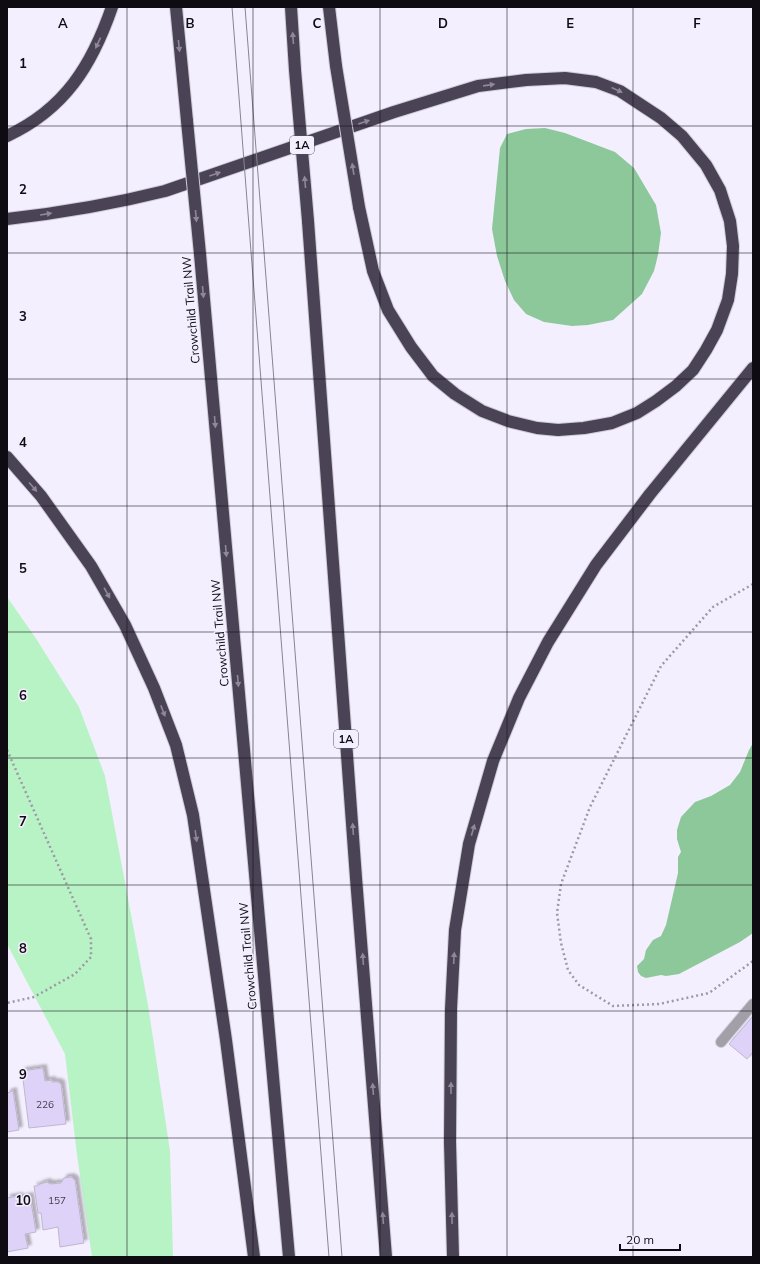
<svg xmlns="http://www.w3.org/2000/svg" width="760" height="1264" font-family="Mulish,sans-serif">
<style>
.green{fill:#b8f3c5}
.water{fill:#8dc89b}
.building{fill:#dfd2f8;stroke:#beb6cd;filter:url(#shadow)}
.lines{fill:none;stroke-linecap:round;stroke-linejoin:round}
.lane-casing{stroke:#cfcbd8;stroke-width:12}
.highway-casing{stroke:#cfcbd8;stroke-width:14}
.path{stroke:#9d99a5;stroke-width:2.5;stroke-dasharray:2 3;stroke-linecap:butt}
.lane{stroke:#a29fa9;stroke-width:10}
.highway{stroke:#4a4356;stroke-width:12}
.tram{stroke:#888490;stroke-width:1}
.highway-bridge-casing{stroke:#cfcbd8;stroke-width:14;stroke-linecap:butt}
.highway-bridge{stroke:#4a4356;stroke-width:12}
.oneway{fill:#8e8899}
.grid{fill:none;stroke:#0e0b13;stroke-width:1;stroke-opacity:0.55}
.labels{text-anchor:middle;stroke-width:3;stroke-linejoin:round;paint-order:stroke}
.number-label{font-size:10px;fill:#423d4c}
.shield{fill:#f4effe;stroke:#534f5a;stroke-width:1}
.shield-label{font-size:11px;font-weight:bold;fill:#0e0b13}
.street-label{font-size:12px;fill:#0e0b13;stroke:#f4effe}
.grid-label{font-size:13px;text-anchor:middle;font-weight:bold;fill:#0e0b13;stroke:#f4effe;stroke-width:3;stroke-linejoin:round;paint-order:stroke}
</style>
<defs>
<filter id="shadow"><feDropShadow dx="3.5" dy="-3.5" stdDeviation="1" flood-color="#0004"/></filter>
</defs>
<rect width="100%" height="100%" fill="#f4effe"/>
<polygon class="green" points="7,597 35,637 79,707 105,776 148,1005 170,1151 173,1257 92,1257 77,1155 65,1054 7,944"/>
<g class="water">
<polygon points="545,128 565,133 615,152 634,168 656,205 661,233 658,255 654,271 642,294 613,320 588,325 572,326 544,322 526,314 514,300 505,281 497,256 492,229 500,148 507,134 526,129"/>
<polygon points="753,743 753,933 740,942 679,974 666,976 661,975 646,978 641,976 638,972 637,966 644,959 646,950 653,940 661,936 666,925 678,873 678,857 681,852 677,839 677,830 681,817 695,802 711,796 730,785 740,772 749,750"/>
</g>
<g class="building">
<polygon points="753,1016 753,1052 747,1059 729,1044"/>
<polygon points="43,1068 45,1081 52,1080 52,1082 58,1082 61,1084 66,1124 29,1128 22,1071"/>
<polygon points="13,1091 19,1130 7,1132 7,1093"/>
<polygon points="71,1177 75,1180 84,1243 60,1247 58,1227 43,1230 41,1213 38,1213 34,1186 37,1186 40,1184 47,1182 50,1184 61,1183 64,1178"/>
<polygon points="19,1196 19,1198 30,1196 36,1232 25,1234 28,1248 7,1252 7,1198"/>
</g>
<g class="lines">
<defs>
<polyline id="lane" points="721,1042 753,1004"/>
<g id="highway">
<polyline points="176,7 187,121"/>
<polyline points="291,7 295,70"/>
<polyline points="329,7 336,66"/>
<path d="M 7,136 C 65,109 92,65 112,7"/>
<path d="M 7,219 C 60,213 113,204 165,191 L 394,112 L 478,86 L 526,80 L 565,78 L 596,82 L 620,91 L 661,118 L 682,136 L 706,165 L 720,190 L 730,221 L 733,246 L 732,274 L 728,300 L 717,330 L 706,350 L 693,370 L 676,386 L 656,401 L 637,413 L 612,423 L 584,428 L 558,430 L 537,428 L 508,421 L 482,411 L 455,394 L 433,376 L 411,347 L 388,310 L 373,271 L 359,207"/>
<polyline points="308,221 356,878 386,1257"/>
<polyline points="200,254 289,1257"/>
<polyline points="7,457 41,496 91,566 125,625 154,688 176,745 193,815 226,1040 254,1257"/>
<polyline points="453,1257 450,1142 451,1009 455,930 469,844 493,761 519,698 548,642 596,565 650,494 753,368"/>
</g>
</defs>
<use href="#lane" class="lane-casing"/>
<use href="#highway" class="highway-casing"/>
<g class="path">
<polyline points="753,584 713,607 661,666 590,807 561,884 557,913 561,943 568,970 579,985 613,1006 659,1004 709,993 753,961"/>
<polyline points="7,750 91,939 91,957 75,974 34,997 7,1003"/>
</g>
<use href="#lane" class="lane"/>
<use href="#highway" class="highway"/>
<g class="tram">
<polyline points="232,7 329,1257"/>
<polyline points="245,7 342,1257"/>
</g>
<defs>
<g id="highway-bridge">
<polyline points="336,66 359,207"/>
<polyline points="295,70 308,221"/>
<polyline points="187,121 200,254"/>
</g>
</defs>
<use href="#highway-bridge" class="highway-bridge-casing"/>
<use href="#highway-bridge" class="highway-bridge"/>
</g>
<defs><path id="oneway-solid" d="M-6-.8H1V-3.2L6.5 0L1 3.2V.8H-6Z"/></defs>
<g class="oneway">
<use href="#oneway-solid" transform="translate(293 38) rotate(-94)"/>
<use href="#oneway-solid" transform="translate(98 43) rotate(115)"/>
<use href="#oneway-solid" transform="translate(179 46) rotate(84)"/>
<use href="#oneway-solid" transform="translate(489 85) rotate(-8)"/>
<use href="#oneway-solid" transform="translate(617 90) rotate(25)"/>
<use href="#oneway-solid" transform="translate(364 122) rotate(-19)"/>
<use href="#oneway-solid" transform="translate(353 169) rotate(-99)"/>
<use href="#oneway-solid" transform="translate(215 174) rotate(-19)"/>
<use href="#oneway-solid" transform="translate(305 182) rotate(-95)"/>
<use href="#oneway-solid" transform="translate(46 214) rotate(-9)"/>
<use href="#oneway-solid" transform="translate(196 216) rotate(85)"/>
<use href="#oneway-solid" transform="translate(203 292) rotate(85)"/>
<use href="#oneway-solid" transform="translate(215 422) rotate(85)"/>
<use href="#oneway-solid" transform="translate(33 487) rotate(49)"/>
<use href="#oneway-solid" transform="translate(226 551) rotate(85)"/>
<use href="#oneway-solid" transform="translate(107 593) rotate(61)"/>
<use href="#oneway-solid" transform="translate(238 681) rotate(85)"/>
<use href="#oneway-solid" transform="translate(163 711) rotate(69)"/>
<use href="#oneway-solid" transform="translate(353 829) rotate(-94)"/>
<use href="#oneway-solid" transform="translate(473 830) rotate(-74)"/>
<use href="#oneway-solid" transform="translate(196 836) rotate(82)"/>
<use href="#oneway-solid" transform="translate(454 958) rotate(-87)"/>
<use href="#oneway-solid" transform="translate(363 959) rotate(-94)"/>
<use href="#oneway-solid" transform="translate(451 1088) rotate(-90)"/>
<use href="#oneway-solid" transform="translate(373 1089) rotate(-94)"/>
<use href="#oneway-solid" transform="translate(383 1218) rotate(-94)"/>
<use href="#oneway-solid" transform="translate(452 1218) rotate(-91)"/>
</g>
<path class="grid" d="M 127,7 L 127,1257M 253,7 L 253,1257M 380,7 L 380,1257M 507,7 L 507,1257M 633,7 L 633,1257M 7,126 L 753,126M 7,253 L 753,253M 7,379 L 753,379M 7,506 L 753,506M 7,632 L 753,632M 7,758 L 753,758M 7,885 L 753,885M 7,1011 L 753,1011M 7,1138 L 753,1138"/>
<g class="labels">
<g class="number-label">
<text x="45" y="1108">226</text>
<text x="57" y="1204">157</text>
</g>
<g class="shield">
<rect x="290" y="136" width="24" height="18" rx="3"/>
<rect x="334" y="730" width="24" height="18" rx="3"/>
</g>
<g class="shield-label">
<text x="302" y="149">1A</text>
<text x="346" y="743">1A</text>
</g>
<g class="street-label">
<text transform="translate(191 310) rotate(-95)" y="4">Crowchild Trail NW</text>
<text transform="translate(220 633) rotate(-95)" y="4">Crowchild Trail NW</text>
<text transform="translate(248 956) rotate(-95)" y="4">Crowchild Trail NW</text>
</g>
</g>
<g class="grid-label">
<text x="63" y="28">A</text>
<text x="190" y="28">B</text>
<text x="317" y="28">C</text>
<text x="443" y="28">D</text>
<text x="570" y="28">E</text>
<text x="697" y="28">F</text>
<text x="23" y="68">1</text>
<text x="23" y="194">2</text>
<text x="23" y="321">3</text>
<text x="23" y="447">4</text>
<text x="23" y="573">5</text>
<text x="23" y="700">6</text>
<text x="23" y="826">7</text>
<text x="23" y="953">8</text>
<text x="23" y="1079">9</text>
<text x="23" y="1205">10</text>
</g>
<rect width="760" height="1264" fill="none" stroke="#0e0b13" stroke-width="16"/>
<path d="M620 1244v6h60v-6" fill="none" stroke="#0e0b13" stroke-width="2"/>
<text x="626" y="1244" font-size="12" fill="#0e0b13" stroke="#f4effe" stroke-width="3" paint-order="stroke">20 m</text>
</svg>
